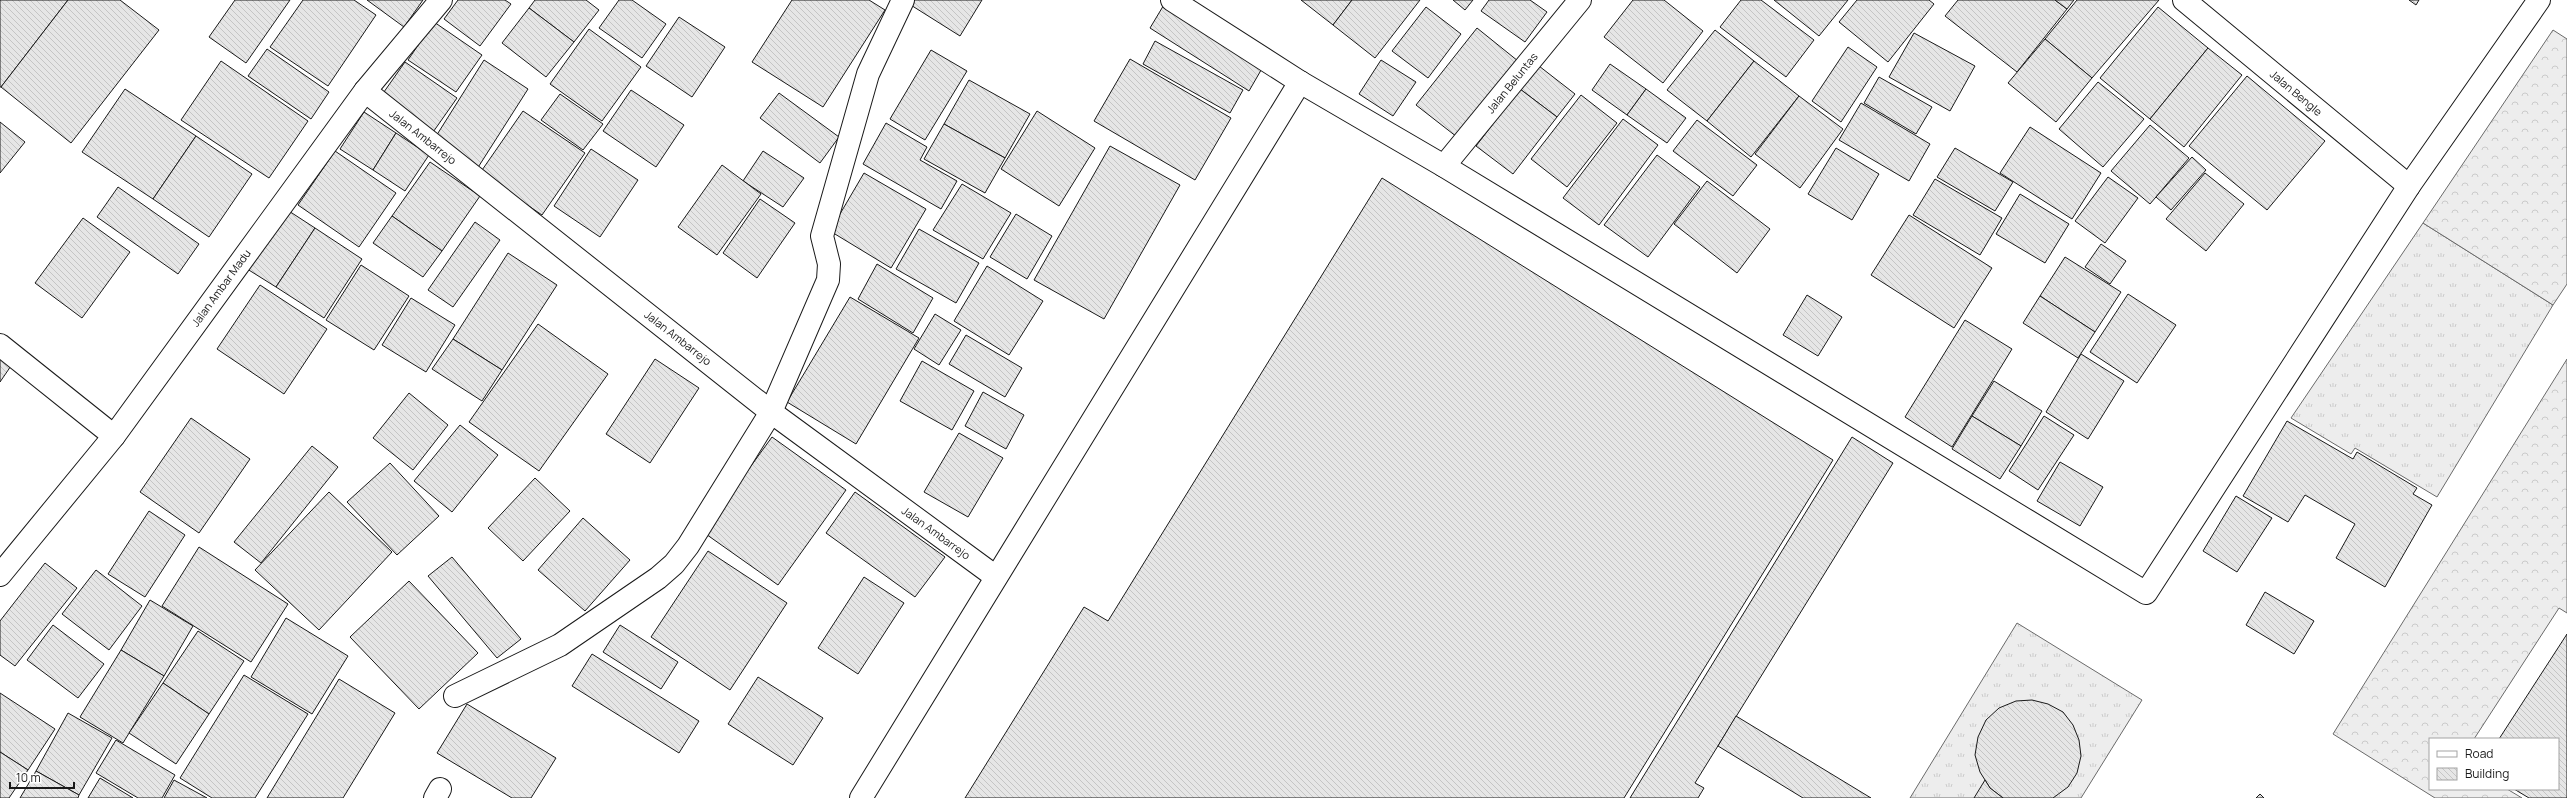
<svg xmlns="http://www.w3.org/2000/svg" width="2567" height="798" font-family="Manrope,sans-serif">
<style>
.grass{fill:url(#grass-tufts);stroke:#6a6a6a}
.forest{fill:url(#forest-crowns);stroke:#6a6a6a}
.building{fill:url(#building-back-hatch);stroke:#1a1a1a}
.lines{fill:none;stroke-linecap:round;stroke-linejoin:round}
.minor-casing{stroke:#1a1a1a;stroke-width:24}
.major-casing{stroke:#1a1a1a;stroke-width:24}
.minor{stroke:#fff;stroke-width:22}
.major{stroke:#fff;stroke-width:22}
.labels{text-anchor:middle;stroke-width:3;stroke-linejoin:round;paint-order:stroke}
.street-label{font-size:11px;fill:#1a1a1a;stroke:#fff}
</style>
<defs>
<pattern id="grass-tufts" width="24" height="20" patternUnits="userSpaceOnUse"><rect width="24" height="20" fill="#ededed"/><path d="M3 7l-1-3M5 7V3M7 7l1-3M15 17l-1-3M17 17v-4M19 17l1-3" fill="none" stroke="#cbcbcb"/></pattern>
<pattern id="forest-crowns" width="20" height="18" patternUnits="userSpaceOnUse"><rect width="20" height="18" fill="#ededed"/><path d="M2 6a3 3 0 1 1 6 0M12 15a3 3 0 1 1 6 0" fill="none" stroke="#cbcbcb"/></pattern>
<pattern id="building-back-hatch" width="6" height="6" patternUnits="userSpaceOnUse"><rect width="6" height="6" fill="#e6e6e6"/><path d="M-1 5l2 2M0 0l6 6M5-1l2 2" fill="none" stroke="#c5c5c5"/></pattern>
</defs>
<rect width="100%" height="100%" fill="#fff"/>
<g class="grass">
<polygon points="2423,223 2553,305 2437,497 2355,448 2351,454 2291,418"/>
<polygon points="2017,623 2142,700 2081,798 1910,798"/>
</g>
<g class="forest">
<polygon points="2553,30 2567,39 2567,284 2553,305 2423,223"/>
<polygon points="2567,359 2567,613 2559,608 2474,739 2430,739 2430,789 2507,789 2522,798 2435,798 2333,734"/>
</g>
<g class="building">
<polygon points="0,0 68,0 1,87 0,87"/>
<polygon points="68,0 120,0 159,30 71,143 1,87"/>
<polygon points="235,0 290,0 246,63 209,37"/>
<polygon points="303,0 354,0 376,15 328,86 270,47"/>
<polygon points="367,0 423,0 404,27"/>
<polygon points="458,0 505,0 511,4 480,46 444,19"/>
<polygon points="535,0 586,0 599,10 574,42 529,8"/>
<polygon points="619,0 632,0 666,24 642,58 599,28"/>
<polygon points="792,0 869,0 885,10 823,107 752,62"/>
<polygon points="907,0 982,0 960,36 906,2"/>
<polygon points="1301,0 1352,0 1333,25"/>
<polygon points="1352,0 1420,0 1375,58 1333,25"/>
<polygon points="1453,0 1473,0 1465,10"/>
<polygon points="1489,0 1530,0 1547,12 1525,42 1481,11"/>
<polygon points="1633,0 1664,0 1703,31 1663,83 1604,37"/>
<polygon points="1741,0 1761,0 1814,40 1786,77 1720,27"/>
<polygon points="1774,0 1848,0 1819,36"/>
<polygon points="1857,0 1929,0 1934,4 1888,62 1839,22"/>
<polygon points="1958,0 2055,0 2067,9 2017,72 1945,16"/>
<polygon points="2055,0 2074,0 2067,9"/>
<polygon points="2077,0 2159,0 2092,78 2045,39"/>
<polygon points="2409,0 2419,0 2416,5"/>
<polygon points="1165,3 1264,65 1249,91 1150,28"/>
<polygon points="1426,7 1461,34 1428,78 1392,51"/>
<polygon points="2158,7 2208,48 2150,119 2100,78"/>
<polygon points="529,8 574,42 546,77 502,43"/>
<polygon points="679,17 725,47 692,97 646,66"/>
<polygon points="434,22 482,55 456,92 408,60"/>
<polygon points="1477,28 1518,61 1457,137 1416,105"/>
<polygon points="589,29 641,67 602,121 550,84"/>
<polygon points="1715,30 1754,61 1707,121 1667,90"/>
<polygon points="1914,33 1975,66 1950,111 1889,77"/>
<polygon points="2045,39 2092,78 2056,122 2008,83"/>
<polygon points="1155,41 1243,90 1230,113 1143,64"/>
<polygon points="1848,47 1877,67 1841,122 1812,101"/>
<polygon points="2208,48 2242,75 2184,147 2150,119"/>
<polygon points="267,49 329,92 311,119 248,76"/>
<polygon points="931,50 967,71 925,140 890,119"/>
<polygon points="1130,59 1231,118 1195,180 1094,121"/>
<polygon points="484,60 528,89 477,169 433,141"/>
<polygon points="1381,60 1416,82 1393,116 1359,94"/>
<polygon points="221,61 308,121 269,178 181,120"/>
<polygon points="1754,61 1799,96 1751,157 1707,121"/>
<polygon points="405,62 457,98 431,135 379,99"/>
<polygon points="1610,64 1646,89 1627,115 1592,90"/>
<polygon points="1539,66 1575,94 1557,117 1520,89"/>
<polygon points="2247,76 2325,141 2267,210 2189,146"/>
<polygon points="1879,77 1932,107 1916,134 1864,103"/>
<polygon points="969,80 1030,114 1005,158 944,124"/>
<polygon points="2098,82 2144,119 2103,167 2059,129"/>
<polygon points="125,89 196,136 153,199 82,152"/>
<polygon points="1520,89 1557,117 1513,174 1476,146"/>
<polygon points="1646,89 1686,118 1667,143 1627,115"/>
<polygon points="631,90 684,125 656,167 603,131"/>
<polygon points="779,93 839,137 820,163 760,118"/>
<polygon points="560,94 603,124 583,150 541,120"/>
<polygon points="1581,95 1617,123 1567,187 1531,159"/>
<polygon points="1799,96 1843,129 1800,188 1755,154"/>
<polygon points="1861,103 1930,144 1909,181 1839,140"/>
<polygon points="523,111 585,153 542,215 480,173"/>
<polygon points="1037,111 1095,148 1059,206 1001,169"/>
<polygon points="364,112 396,133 373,170 340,149"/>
<polygon points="1623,119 1658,145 1599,225 1563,198"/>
<polygon points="1697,120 1757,165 1733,196 1673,151"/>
<polygon points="0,122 25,142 0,173"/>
<polygon points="886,123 927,147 920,160 957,181 941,209 863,164"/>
<polygon points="944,124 1005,158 985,193 924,159"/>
<polygon points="2150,125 2189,158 2150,204 2111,171"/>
<polygon points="2030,127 2101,173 2072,219 2000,173"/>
<polygon points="396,133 429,155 405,191 373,170"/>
<polygon points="196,136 252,174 209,237 153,199"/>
<polygon points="1110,146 1180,185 1104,319 1034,280"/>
<polygon points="1836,148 1879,174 1852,220 1808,194"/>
<polygon points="1955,148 2013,182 1995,211 1937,177"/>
<polygon points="591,149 638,180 600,237 554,206"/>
<polygon points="335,151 396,193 359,247 298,205"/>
<polygon points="763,151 804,178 783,207 743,181"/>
<polygon points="1657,155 1700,187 1648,257 1604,225"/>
<polygon points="2192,157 2206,170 2171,210 2156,197"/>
<polygon points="430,162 480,196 442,251 392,216"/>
<polygon points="722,165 761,194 717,255 678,227"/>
<polygon points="864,173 926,209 891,268 830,231"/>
<polygon points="2205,173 2244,204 2206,251 2166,219"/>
<polygon points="2108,177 2138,198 2105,243 2075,221"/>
<polygon points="1382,178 1833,460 1624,798 965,798 1084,607 1108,621"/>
<polygon points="1935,179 2002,218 1980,255 1913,215"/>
<polygon points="1707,181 1770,229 1737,273 1674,224"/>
<polygon points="962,184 1011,213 983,259 933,230"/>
<polygon points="118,187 199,244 178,274 97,217"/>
<polygon points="2020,194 2069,224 2045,263 1996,234"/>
<polygon points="760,199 795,223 757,278 723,253"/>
<polygon points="275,202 315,228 276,287 236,262"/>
<polygon points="1016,214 1052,236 1027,279 990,257"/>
<polygon points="1909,215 1992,268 1954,328 1871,275"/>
<polygon points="392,216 442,251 423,277 373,243"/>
<polygon points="83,218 130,252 82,318 35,283"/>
<polygon points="475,222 500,240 453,307 428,290"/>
<polygon points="315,228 362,259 324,318 276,287"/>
<polygon points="919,229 979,263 956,303 896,269"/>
<polygon points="2101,244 2126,261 2110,284 2085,267"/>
<polygon points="508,253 557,285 502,370 453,339"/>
<polygon points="2065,257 2121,292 2095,332 2040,296"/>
<polygon points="877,264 933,298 913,333 858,299"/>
<polygon points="361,265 409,296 374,350 326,320"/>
<polygon points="987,266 1043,301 1009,355 954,321"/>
<polygon points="260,285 327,329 284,394 217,349"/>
<polygon points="2128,294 2176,325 2137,383 2090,352"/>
<polygon points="1807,295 1842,317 1818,356 1783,335"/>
<polygon points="2040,296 2095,332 2078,358 2023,323"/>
<polygon points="850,297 919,338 856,444 787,402"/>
<polygon points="411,298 455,325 426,372 382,345"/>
<polygon points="935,314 961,330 939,365 914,349"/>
<polygon points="1965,320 2012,349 1952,447 1905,417"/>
<polygon points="538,324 608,374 539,471 469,422"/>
<polygon points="966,335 1022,368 1005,397 949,364"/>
<polygon points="453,339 502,370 482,401 432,369"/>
<polygon points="0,354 13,363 0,382"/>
<polygon points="2081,354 2124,381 2088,439 2046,412"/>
<polygon points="655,359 699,388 650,463 606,434"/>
<polygon points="922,361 974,391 952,430 900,401"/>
<polygon points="1994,381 2042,411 2021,446 1972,416"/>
<polygon points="983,392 1024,415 1006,449 965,426"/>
<polygon points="409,393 448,425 413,470 373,438"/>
<polygon points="1972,416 2021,446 2000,479 1952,449"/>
<polygon points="2044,416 2074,435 2038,490 2009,471"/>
<polygon points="191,418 250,459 199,533 140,492"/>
<polygon points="2287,421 2353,459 2357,452 2417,488 2413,494 2432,505 2385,587 2336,558 2355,524 2305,495 2288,522 2243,496"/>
<polygon points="460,425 498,455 452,512 414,481"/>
<polygon points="959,433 1003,458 968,517 924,492"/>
<polygon points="772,437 846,490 778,585 703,532"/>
<polygon points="1852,437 1893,463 1695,783 1704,788 1698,798 1630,798"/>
<polygon points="312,446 338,467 261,563 234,542"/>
<polygon points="2060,462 2103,487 2080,526 2037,501"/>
<polygon points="390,463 439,516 397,555 347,502"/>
<polygon points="535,478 570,511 523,561 488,528"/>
<polygon points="329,492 392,552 319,630 255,570"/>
<polygon points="855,492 945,557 915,597 826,533"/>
<polygon points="2236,496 2272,518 2237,572 2203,551"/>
<polygon points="149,511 185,535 145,597 108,574"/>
<polygon points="583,518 630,560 585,611 538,570"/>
<polygon points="199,547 288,604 251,662 162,606"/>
<polygon points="708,551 787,603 730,690 651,637"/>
<polygon points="452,557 521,639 497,658 428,576"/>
<polygon points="45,563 77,588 15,666 0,655 0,621"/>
<polygon points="96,570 142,606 109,650 62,614"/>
<polygon points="864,577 904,603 858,674 818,648"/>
<polygon points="409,581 478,653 419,709 350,637"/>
<polygon points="2265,592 2314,621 2294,654 2246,625"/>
<polygon points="150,600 193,626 164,676 121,650"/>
<polygon points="286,618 348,656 312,714 251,677"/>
<polygon points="53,625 104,664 78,698 27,660"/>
<polygon points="620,625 678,662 661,689 603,652"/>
<polygon points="198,631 244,661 209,714 163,683"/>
<polygon points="2567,634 2567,798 2529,798 2514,789 2558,789 2558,739 2499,739"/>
<polygon points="121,650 164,676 123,743 80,717"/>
<polygon points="592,654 699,721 679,753 572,686"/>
<polygon points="244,675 308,714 255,798 212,798 180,778"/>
<polygon points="758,677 823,718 793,765 728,724"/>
<polygon points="339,679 395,713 343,798 267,798"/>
<polygon points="163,683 209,714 176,764 129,733"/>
<polygon points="0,693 55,729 28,770 0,752"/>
<polygon points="2032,700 2048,704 2063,712 2073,725 2079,740 2081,756 2077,773 2068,787 2053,798 2003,798 1990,788 1980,772 1975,755 1978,737 1986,720 1999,708 2016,701"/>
<polygon points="467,704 556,758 531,798 512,798 437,753"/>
<polygon points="68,713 112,738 79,795 36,771"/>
<polygon points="1736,716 1871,798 1803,798 1718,746"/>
<polygon points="116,740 175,775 162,798 138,798 96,773"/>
<polygon points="0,752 28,770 9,798 0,798"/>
<polygon points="36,771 79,795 78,798 20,798"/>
<polygon points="100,778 133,798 88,798"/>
<polygon points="174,780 207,798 164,798"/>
<polygon points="1985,780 1990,788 2003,798 1974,798"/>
<polygon points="2260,794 2264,798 2256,798"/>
</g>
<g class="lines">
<defs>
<g id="minor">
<polyline points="1172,0 1300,82 1444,166 2146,593 2409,186 2539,0"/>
<polyline points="2184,0 2409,186"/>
<polyline points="365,91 771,412 996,577"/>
<polyline points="1444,166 1580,0"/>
<polyline points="0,345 114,436"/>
<polyline points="455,696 560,645 658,578 674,564 688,546 771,412 828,280 829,264 822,236 868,74 903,0"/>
<polyline points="435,798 440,789"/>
<polyline points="861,798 1300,82"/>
</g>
<polyline id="major" points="0,575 114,436 365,91 441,0"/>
</defs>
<use href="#minor" class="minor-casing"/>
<use href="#major" class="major-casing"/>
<use href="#minor" class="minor"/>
<use href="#major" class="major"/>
</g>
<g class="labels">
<g class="street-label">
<text transform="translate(1512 83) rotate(-51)" y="4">Jalan Beluntas</text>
<text transform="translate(2296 93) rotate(40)" y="4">Jalan Bengle</text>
<text transform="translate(423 137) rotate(38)" y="4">Jalan Ambarrejo</text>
<text transform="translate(221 288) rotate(-54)" y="4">Jalan Ambar Madu</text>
<text transform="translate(678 338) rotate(38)" y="4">Jalan Ambarrejo</text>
<text transform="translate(936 533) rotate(36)" y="4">Jalan Ambarrejo</text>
</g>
</g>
<rect x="2429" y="738" width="130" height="52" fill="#ffffff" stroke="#a3a3a3"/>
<rect x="2437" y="751" width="20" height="6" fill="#ffffff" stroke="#a3a3a3"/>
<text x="2465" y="758" font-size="12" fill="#1a1a1a">Road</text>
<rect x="2437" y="768" width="20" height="12" fill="url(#building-back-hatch)" stroke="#a3a3a3"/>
<text x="2465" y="778" font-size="12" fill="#1a1a1a">Building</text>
<path d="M10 782v6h64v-6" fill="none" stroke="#1a1a1a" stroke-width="2"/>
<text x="16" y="782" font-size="12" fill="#1a1a1a" stroke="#ffffff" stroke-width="3" paint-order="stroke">10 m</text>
</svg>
